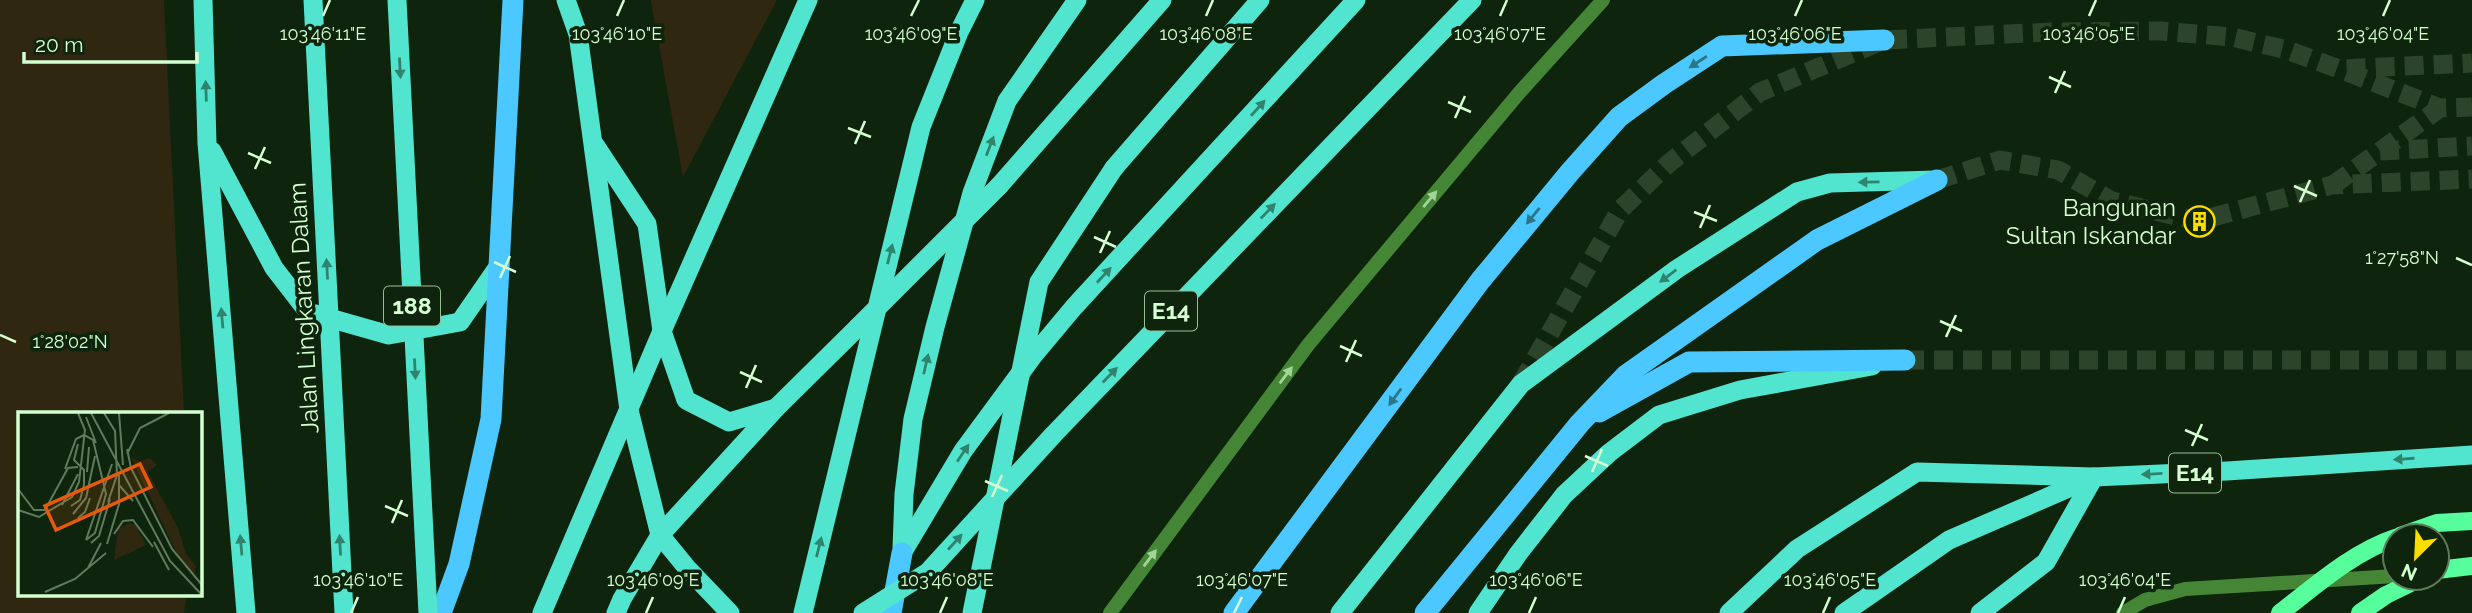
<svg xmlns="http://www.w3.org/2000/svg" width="2472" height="613" font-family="Raleway,sans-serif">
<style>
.green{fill:#2f2710}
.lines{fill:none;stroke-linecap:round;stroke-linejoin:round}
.trunk-tunnel{stroke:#2c452a;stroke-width:19;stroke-dasharray:19 10;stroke-linecap:butt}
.service{stroke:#448635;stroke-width:14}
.primary{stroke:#57ff9c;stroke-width:18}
.trunk{stroke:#51e4ce;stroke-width:19}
.motorway{stroke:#4bc8ff;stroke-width:21}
.primary-bridge{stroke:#57ff9c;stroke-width:18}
.trunk-bridge{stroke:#51e4ce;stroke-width:19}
.oneway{fill:#2c7686}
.oneway2{fill:#30846e}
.oneway3{fill:#a2d59a}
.ticks{fill:none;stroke:#d5ffd0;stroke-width:2.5}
.labels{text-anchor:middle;stroke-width:7;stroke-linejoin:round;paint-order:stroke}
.shield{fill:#0e240d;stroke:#99bd96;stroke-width:2}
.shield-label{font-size:23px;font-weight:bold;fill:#d5ffd0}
.poi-label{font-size:24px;fill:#d5ffd0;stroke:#0e240d;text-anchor:end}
.street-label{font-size:24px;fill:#d5ffd0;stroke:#0e240d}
.inset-road{fill:none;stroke:#5e7c5b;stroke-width:2}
.view{fill:#e8590c;fill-opacity:0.15;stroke:#e8590c;stroke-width:3.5}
.inset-edge{fill:none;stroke:#d5ffd0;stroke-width:3.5}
.ticks-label{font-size:18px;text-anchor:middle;fill:#d5ffd0;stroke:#0e240d;stroke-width:7;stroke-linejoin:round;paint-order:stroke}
</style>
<rect width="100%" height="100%" fill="#0e240d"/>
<g class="green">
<polygon points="0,0 164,0 184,413 19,414 19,594 187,594 184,613 0,613"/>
<polygon points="651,0 777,0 683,177 651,2"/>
</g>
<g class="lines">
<g class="trunk-tunnel">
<polyline points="2347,72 2440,108 2472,107"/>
<polyline points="2380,151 2472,146"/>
<polyline points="1937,180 2000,160 2058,170 2112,201 2198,221 2332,185 2472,179"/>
<polyline points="2333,185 2440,108"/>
<polyline points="1905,360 2472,360"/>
<polyline points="1521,384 1620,210 1668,164 1760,92 1884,40 2051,32 2161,31 2232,37 2287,50 2339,69 2472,63"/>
</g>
<g class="service">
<polyline points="1110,613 1308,345 1519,93 1603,0"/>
<polyline points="2123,613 2145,600 2185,589 2395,576"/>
</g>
<g class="primary">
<polyline points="2400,536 2437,523 2472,521"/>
<polyline points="2437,570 2472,566"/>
<polyline points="2360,613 2386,595 2421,578"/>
</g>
<g class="trunk">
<polyline points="203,0 207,143 246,613"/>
<polyline points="566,0 578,34 629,410 660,535 687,568 730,613"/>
<polyline points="595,145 647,224 662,331 686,400 729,422 776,408"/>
<polyline points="212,151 274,268 308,312 389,335 460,322 498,267"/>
<polyline points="1114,168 1260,0"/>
<polyline points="999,186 1162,0"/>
<polyline points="902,548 904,494 913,419 935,327 972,193 1007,101 1077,0"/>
<polyline points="902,553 963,451 1033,356 1074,307 1356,0"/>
<polyline points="542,613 662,331 808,0"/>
<polyline points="616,613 622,599 660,535 776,408 858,327"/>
<polyline points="803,613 921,127 959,32 975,0"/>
<polyline points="1340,613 1521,384 1677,269 1797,192 1830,183 1936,180"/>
<polyline points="1478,613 1518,554 1564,495 1609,453 1659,415 1740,390 1872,366"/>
<polyline points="1729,613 1797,549 1917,472 2094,477 2227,471 2472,455"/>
<polyline points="1844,613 1949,540 2087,480"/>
<polyline points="1980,613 2046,562 2094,477"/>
</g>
<g class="motorway">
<polyline points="1599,412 1689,362 1905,360"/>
<polyline points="441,613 459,564 491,419 513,0"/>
<polyline points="891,613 902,553"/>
<polyline points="1234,613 1480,281 1570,172 1619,117 1664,84 1722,46 1884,40"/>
<polyline points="1425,613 1580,423 1626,375 1817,240 1937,180"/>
</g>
<path class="primary-bridge" d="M 2280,613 C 2315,586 2353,552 2395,538"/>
<g class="trunk-bridge">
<polyline points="313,0 344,613"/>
<polyline points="397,0 428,613"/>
<polyline points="858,327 999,186"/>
<polyline points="863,613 928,572 1054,434 1472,0"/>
<polyline points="972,613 1039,282 1114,168"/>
</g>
</g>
<defs><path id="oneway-solid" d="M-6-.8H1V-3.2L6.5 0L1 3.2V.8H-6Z" transform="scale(1.75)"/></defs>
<g class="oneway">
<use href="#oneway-solid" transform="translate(1698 62) rotate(147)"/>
<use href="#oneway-solid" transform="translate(1533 216) rotate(129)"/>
<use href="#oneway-solid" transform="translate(1395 397) rotate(126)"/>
</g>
<g class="oneway2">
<use href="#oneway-solid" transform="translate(400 68) rotate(87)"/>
<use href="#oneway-solid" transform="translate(206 91) rotate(-92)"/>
<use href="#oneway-solid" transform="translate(1258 108) rotate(-48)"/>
<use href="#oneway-solid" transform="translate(990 146) rotate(-69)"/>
<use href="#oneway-solid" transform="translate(1869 182) rotate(179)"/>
<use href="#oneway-solid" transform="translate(1268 211) rotate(-46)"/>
<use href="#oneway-solid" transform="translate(890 254) rotate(-76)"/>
<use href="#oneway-solid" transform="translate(327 269) rotate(-93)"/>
<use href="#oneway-solid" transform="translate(1104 275) rotate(-47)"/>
<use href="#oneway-solid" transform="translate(1668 276) rotate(143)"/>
<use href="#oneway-solid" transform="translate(222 318) rotate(-95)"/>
<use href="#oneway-solid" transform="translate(926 364) rotate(-77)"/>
<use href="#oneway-solid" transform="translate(415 369) rotate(87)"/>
<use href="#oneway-solid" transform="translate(1110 375) rotate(-46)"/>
<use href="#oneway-solid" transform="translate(963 453) rotate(-56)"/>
<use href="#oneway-solid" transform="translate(2404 459) rotate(176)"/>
<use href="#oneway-solid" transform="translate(2152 474) rotate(177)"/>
<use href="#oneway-solid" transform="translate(955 542) rotate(-48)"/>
<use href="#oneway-solid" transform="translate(241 545) rotate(-95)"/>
<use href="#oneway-solid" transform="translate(340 545) rotate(-93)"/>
<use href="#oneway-solid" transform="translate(819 547) rotate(-76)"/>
</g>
<g class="oneway3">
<use href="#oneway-solid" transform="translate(1430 199) rotate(-50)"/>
<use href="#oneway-solid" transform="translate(1286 375) rotate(-53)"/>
<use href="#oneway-solid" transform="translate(1150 558) rotate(-53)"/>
</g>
<path class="ticks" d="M 323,16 L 330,0M 617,16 L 624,0M 911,16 L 919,0M 1206,16 L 1213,0M 1500,16 L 1507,0M 1795,16 L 1802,0M 2089,16 L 2096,0M 2383,16 L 2390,0M 2049,77 L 2071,87M 2055,93 L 2065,71M 1448,102 L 1471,112M 1455,118 L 1465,96M 848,128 L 871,137M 855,144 L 865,121M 248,153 L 271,163M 255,169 L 265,147M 2294,186 L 2317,196M 2300,202 L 2310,180M 1694,212 L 1717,221M 1700,228 L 1710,205M 1094,237 L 1116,247M 1100,253 L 1110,231M 2456,258 L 2472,265M 494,262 L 516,272M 500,278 L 510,256M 1940,321 L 1962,331M 0,335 L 16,342M 1946,337 L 1956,315M 1340,346 L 1362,356M 1346,362 L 1356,340M 740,372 L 762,382M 746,388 L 756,365M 2185,430 L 2208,440M 2192,446 L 2202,424M 1585,456 L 1608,466M 1592,472 L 1602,449M 985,481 L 1008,491M 992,497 L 1002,475M 385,506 L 408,516M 392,523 L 402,500M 351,613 L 358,597M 646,613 L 653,597M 940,613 L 947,597M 1234,613 L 1242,597M 1529,613 L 1536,597M 1823,613 L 1830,597M 2118,613 L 2125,597"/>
<defs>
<symbol id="building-ring" viewBox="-11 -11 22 22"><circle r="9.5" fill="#0e240d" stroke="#fbde00" stroke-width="1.5"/><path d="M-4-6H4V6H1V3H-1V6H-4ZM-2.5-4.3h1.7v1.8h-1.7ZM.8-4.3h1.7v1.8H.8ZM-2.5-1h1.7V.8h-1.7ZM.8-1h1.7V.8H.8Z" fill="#fbde00"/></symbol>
</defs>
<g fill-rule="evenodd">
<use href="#building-ring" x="2182" y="204" width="35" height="35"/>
</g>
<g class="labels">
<g class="shield">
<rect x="384" y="286.5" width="56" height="39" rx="5"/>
<rect x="1145" y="291.5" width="52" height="39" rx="5"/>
<rect x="2169" y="453.5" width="52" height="39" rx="5"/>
</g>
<g class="shield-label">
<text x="412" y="314">188</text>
<text x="1171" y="319">E14</text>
<text x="2195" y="481">E14</text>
</g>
<g class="poi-label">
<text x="2176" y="216">Bangunan<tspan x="2176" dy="28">Sultan Iskandar</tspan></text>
</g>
<g class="street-label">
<text transform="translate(304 308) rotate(-93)" y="8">Jalan Lingkaran Dalam</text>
</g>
</g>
<g transform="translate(18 412)">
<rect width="184" height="184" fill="#0e240d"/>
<path d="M 113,45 L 121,49 L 132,46 L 139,53 L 130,60 L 160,116 L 168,142 L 178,154 L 176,163 L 158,140 ZM 111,111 L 118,113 L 128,133 L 96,148 L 100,117 Z" fill="#2f2710"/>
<path class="inset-road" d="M 73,1 L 152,149 L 184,183M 86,1 L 97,19 L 99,63 L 90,90M 101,1 L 105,53M 68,5 L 78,31M 109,37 L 113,56 L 154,137 L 184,173M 109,42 L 122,16 L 151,1M 47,57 L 58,27 L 66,23 L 75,28 L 88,82 L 77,121 L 68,128M 69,60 L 71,35M 101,73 L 115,89M 0,77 L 16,98 L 27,98 L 50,56 L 60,55M 44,93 L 60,62M 53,94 L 62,88 L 66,73 L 66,58 L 56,48 L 60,32M 0,98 L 21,105 L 54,85 L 61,70 L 67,18 L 60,1M 55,102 L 68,86 L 77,44M 60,106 L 67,100 L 72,86M 96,122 L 105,109 L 115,108 L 135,135M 68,128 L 94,52M 136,130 L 151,158M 73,131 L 81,124 L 92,87M 89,132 L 101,92 L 101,63M 70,156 L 83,131M 27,180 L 57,167 L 88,141"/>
<path class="view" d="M 122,52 L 133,75 L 38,118 L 27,94 Z"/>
<rect width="184" height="184" class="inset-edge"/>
</g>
<g class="ticks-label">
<text x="323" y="40">103°46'11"E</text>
<text x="617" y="40">103°46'10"E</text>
<text x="911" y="40">103°46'09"E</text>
<text x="1206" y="40">103°46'08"E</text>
<text x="1500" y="40">103°46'07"E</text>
<text x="1795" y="40">103°46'06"E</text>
<text x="2089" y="40">103°46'05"E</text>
<text x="2383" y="40">103°46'04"E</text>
<text x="2402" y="264">1°27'58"N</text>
<text x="70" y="348">1°28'02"N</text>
<text x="358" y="586">103°46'10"E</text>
<text x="653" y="586">103°46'09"E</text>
<text x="947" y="586">103°46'08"E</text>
<text x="1242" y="586">103°46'07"E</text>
<text x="1536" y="586">103°46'06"E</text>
<text x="1830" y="586">103°46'05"E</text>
<text x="2125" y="586">103°46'04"E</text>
</g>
<g transform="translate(2416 557) rotate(204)"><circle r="33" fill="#0e240d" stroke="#5e7c5b" stroke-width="2"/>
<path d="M0-5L12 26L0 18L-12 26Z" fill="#fbde00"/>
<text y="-10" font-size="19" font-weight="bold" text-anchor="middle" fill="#d5ffd0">N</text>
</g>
<path d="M24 52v10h173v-10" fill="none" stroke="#d5ffd0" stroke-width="3.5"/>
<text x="35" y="52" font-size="21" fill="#d5ffd0" stroke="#0e240d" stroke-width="5" paint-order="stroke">20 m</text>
</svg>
